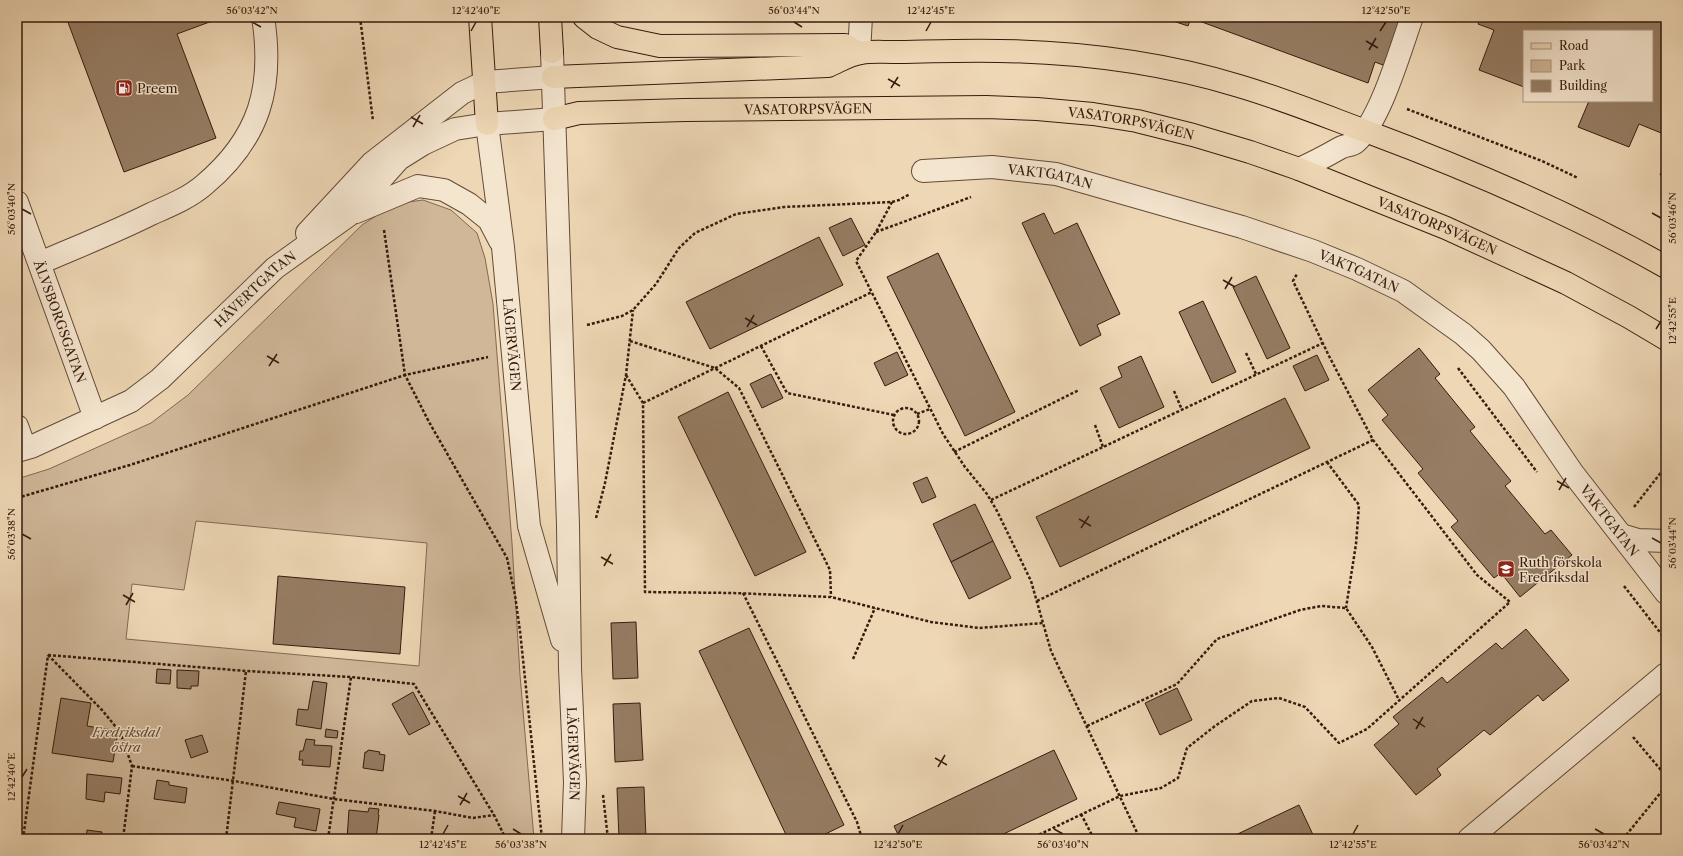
<svg xmlns="http://www.w3.org/2000/svg" width="1683" height="856" font-family="'Libre Caslon Text',serif">
<style>
.green{fill:#cfb798;stroke:#826952;fill-rule:evenodd}
.building{fill:#967d64;stroke:#361b0d}
.lines{fill:none;stroke-linecap:round;stroke-linejoin:round}
.minor-casing{stroke:#644a37;stroke-width:24}
.major-casing{stroke:#361b0d;stroke-width:24}
.path{stroke:#361b0d;stroke-width:2.5;stroke-dasharray:3 2;stroke-linecap:butt}
.minor{stroke:#f4e5cf;stroke-width:22}
.major{stroke:#eed7b5;stroke-width:22}
.ticks{fill:none;stroke:#361b0d;stroke-width:1.5}
.labels{text-anchor:middle;stroke-width:3;stroke-linejoin:round;paint-order:stroke}
.poi-label{font-size:13px;fill:#361b0d;stroke:#f4e5cf;text-anchor:start}
.street-label{font-size:13px;fill:#361b0d;stroke:#f4e5cf}
.park-label{font-size:13px;font-style:italic;fill:#644a37;stroke:#f4e5cf}
.neatline{fill:none;stroke:#361b0d;stroke-width:1.5}
.ticks-label{font-size:10px;text-anchor:middle;fill:#361b0d}
</style>
<rect width="100%" height="100%" fill="#eed7b5"/>
<filter id="stains"><feTurbulence type="fractalNoise" baseFrequency=".005" numOctaves="4"/><feColorMatrix values="0 0 0 0 .2 0 0 0 0 .09 0 0 0 0 .02 0 0 0 .5 -.17"/></filter>
<radialGradient id="worn" r=".72"><stop offset=".6" stop-color="#630" stop-opacity="0"/><stop offset="1" stop-color="#630" stop-opacity=".3"/></radialGradient>
<path class="green" d="M 423,200 L 451,210 L 477,233 L 485,258 L 493,304 L 512,543 L 520,675 L 534,839 L 17,839 L 17,479 L 49,469 L 151,423 L 188,395 L 362,225 L 394,204 ZM 196,521 L 427,543 L 419,666 L 126,639 L 132,584 L 184,590 Z"/>
<g class="building">
<polygon points="66,17 223,17 177,34 216,138 124,172"/>
<polygon points="1161,17 1410,17 1391,68 1375,62 1368,83 1191,18 1188,26"/>
<polygon points="1481,17 1666,17 1666,135 1639,124 1629,147 1578,127 1589,101 1652,101 1652,31 1524,31 1524,87 1479,70 1494,30 1478,24"/>
<polygon points="1666,160 1666,177 1660,175"/>
<polygon points="1044,213 1054,234 1077,223 1120,314 1097,325 1101,335 1080,346 1022,223"/>
<polygon points="851,218 865,245 843,256 829,228"/>
<polygon points="819,237 843,285 710,349 686,302"/>
<polygon points="938,253 1015,412 965,436 887,277"/>
<polygon points="1256,276 1290,348 1267,359 1233,287"/>
<polygon points="1203,301 1236,372 1212,383 1179,312"/>
<polygon points="1419,348 1440,374 1435,378 1475,427 1470,431 1511,481 1505,486 1545,534 1551,530 1572,555 1520,597 1501,573 1494,578 1451,527 1458,521 1418,473 1423,469 1382,420 1388,415 1368,390"/>
<polygon points="897,352 908,375 885,386 874,363"/>
<polygon points="1317,355 1329,380 1305,391 1293,366"/>
<polygon points="1141,356 1164,407 1119,428 1100,388 1122,377 1118,367"/>
<polygon points="771,374 783,398 762,408 750,384"/>
<polygon points="728,392 806,552 755,576 678,417"/>
<polygon points="1285,398 1310,448 1060,567 1036,517"/>
<polygon points="927,477 936,497 922,503 913,483"/>
<polygon points="975,504 993,541 951,562 933,524"/>
<polygon points="993,541 1011,578 969,599 951,562"/>
<polygon points="278,576 405,587 400,654 273,644"/>
<polygon points="636,622 638,678 613,679 611,623"/>
<polygon points="749,628 844,825 815,839 788,839 699,651"/>
<polygon points="1526,629 1569,680 1543,701 1538,695 1490,735 1484,730 1437,769 1441,775 1416,795 1374,745 1399,724 1393,717 1442,677 1447,683 1496,643 1502,649"/>
<polygon points="157,669 171,670 170,684 156,683"/>
<polygon points="177,670 199,671 198,686 191,686 191,689 177,688"/>
<polygon points="313,681 327,683 321,729 296,725 298,709 308,710"/>
<polygon points="1177,688 1192,720 1160,735 1145,703"/>
<polygon points="413,692 430,724 409,735 392,704"/>
<polygon points="61,698 91,703 87,726 118,731 113,762 52,753"/>
<polygon points="640,703 643,760 615,762 613,704"/>
<polygon points="326,729 338,731 337,738 325,737"/>
<polygon points="202,735 208,752 191,758 185,740"/>
<polygon points="306,739 315,740 314,745 332,746 330,767 302,765 303,760 299,760 300,751 303,751"/>
<polygon points="368,750 380,752 379,754 385,755 383,771 363,768 365,752 367,752"/>
<polygon points="1054,750 1077,799 993,839 900,839 894,826"/>
<polygon points="87,774 122,778 120,794 105,792 104,802 86,799"/>
<polygon points="157,780 169,782 169,785 187,788 185,803 154,799"/>
<polygon points="644,787 646,839 619,839 617,788"/>
<polygon points="279,802 320,809 316,831 294,827 296,818 276,814"/>
<polygon points="1299,805 1315,839 1227,839"/>
<polygon points="369,808 379,809 378,814 379,815 376,839 347,839 349,810 368,812"/>
<polygon points="87,830 102,832 101,839 86,839"/>
<polygon points="148,834 166,836 166,839 147,839"/>
</g>
<g class="lines">
<defs>
<g id="minor">
<path id="s1" d="M 552,52 L 568,525 L 570,668 L 575,782 L 573,839"/>
<polyline points="859,53 861,17"/>
<path id="s2" d="M 487,124 L 503,247 L 529,526 L 562,640"/>
<path d="M 1299,169 C 1313,163 1326,156 1340,148 C 1345,145 1352,146 1356,142 C 1381,119 1400,50 1412,17"/>
<path id="s3" d="M 923,171 L 992,167 L 1056,174 L 1242,227 L 1313,251 L 1357,269 L 1403,291 L 1463,334 L 1481,350 L 1514,387 L 1572,472 L 1666,593"/>
<path id="s4" d="M 17,202 L 95,418"/>
<polyline points="356,212 418,186 444,190 469,204 489,220 500,241"/>
<polyline points="307,233 372,163 462,93 485,82 553,77"/>
<path d="M 40,263 C 77,247 115,232 151,214 C 169,206 189,198 204,185 C 260,138 274,87 263,17"/>
<polyline points="17,426 25,448"/>
<path id="s5" d="M 17,451 L 31,447 L 131,401 L 160,379 L 275,268 L 349,215 L 399,159 L 423,144 L 455,129 L 487,124 L 554,119"/>
<polyline points="1621,535 1638,540 1666,541"/>
<polyline points="1469,839 1666,674"/>
</g>
<g id="major">
<polyline points="480,17 487,124"/>
<polyline points="550,17 552,52"/>
<polyline points="584,17 598,28 617,37 660,46 845,45 859,53"/>
<path d="M 553,77 L 828,66 C 838,62 850,54 861,53 C 871,51 882,52 892,52 C 913,52 933,51 954,51 C 1049,49 1147,58 1239,86 C 1283,99 1325,116 1368,132 C 1470,170 1571,213 1666,267"/>
<path id="s6" d="M 554,119 L 579,113 L 685,110 L 986,107 L 1037,109 L 1093,114 L 1137,121 L 1193,135 L 1250,152 L 1299,169 L 1446,228 L 1566,283 L 1629,317 L 1666,339"/>
</g>
</defs>
<use href="#minor" class="minor-casing"/>
<use href="#major" class="major-casing"/>
<g class="path">
<polyline points="360,17 373,121"/>
<polyline points="1407,109 1542,161 1578,178"/>
<polyline points="892,202 876,232 856,261 943,434 965,467 987,494 997,511 1031,581 1051,651 1140,839"/>
<polyline points="384,230 405,375 429,422 507,558 515,595 520,631 542,839"/>
<polyline points="876,232 971,197"/>
<polyline points="587,325 622,316 633,310 656,284 679,248 695,233 736,214 784,207 892,202 899,200 910,194"/>
<polyline points="630,341 715,368 739,388 830,570 831,597"/>
<polyline points="761,346 787,393 894,415"/>
<polyline points="1246,353 1256,374"/>
<polyline points="1458,368 1537,472"/>
<polyline points="626,375 643,403 645,592 733,593 831,597 931,622 979,628 1043,623"/>
<polyline points="1174,391 1182,410"/>
<polyline points="643,403 872,292"/>
<circle cx="906" cy="421" r="13"/>
<polyline points="917,414 930,409"/>
<polyline points="1095,425 1103,447"/>
<polyline points="954,452 1079,390"/>
<polyline points="1327,462 1359,505 1356,544 1346,608"/>
<polyline points="17,498 130,465 405,375 488,357"/>
<polyline points="991,500 1323,343"/>
<polyline points="1634,507 1666,466"/>
<polyline points="596,518 605,483 626,375 633,310"/>
<polyline points="1624,586 1666,640"/>
<polyline points="743,593 857,822 862,839"/>
<polyline points="1037,601 1373,440"/>
<polyline points="48,655 246,671 351,677 414,684 494,815 506,839"/>
<polyline points="48,655 102,710 120,732 132,766 123,839"/>
<polyline points="853,659 875,608"/>
<polyline points="1087,726 1177,684 1217,639 1300,610 1321,606 1346,608 1372,647 1399,700"/>
<polyline points="1633,737 1666,776"/>
<polyline points="132,766 234,781 334,799 435,811 473,818 494,815"/>
<polyline points="603,795 608,839"/>
<polyline points="1081,814 1094,839"/>
<polyline points="23,839 48,655"/>
<polyline points="226,839 246,671"/>
<polyline points="328,839 351,677"/>
<polyline points="431,839 435,811"/>
<polyline points="1030,839 1120,796 1161,788 1178,778 1187,748 1215,726 1252,701 1279,698 1305,707 1339,743 1367,729 1510,602 1477,575 1373,440 1329,356 1293,281 1297,274"/>
<polyline points="1623,839 1666,786"/>
</g>
<use href="#minor" class="minor"/>
<use href="#major" class="major"/>
</g>
<path class="ticks" d="M 252,22 L 261,27M 794,22 L 802,27M 471,31 L 476,22M 926,31 L 931,22M 1380,31 L 1386,22M 1366,41 L 1378,48M 1369,50 L 1376,38M 888,79 L 900,86M 891,88 L 898,77M 411,117 L 423,124M 413,127 L 420,115M 22,209 L 31,214M 1652,213 L 1661,218M 1223,280 L 1235,287M 1225,289 L 1232,277M 745,318 L 757,325M 747,327 L 754,315M 1656,329 L 1661,321M 267,356 L 279,363M 269,366 L 277,354M 1557,481 L 1569,488M 1559,490 L 1566,478M 1079,519 L 1091,526M 1081,528 L 1089,516M 22,534 L 31,539M 1652,538 L 1661,543M 601,557 L 613,564M 604,566 L 611,554M 123,595 L 135,602M 126,605 L 133,593M 1413,719 L 1425,727M 1416,729 L 1423,717M 935,758 L 947,765M 938,767 L 945,755M 22,777 L 27,769M 458,796 L 470,803M 460,805 L 467,793M 513,829 L 521,834M 1054,829 L 1063,834M 1595,829 L 1604,834M 443,834 L 448,825M 898,834 L 903,825M 1353,834 L 1358,825"/>
<defs>
<symbol id="fuel-square" viewBox="-11 -11 22 22"><rect x="-9" y="-9" width="18" height="18" rx="4" fill="#8f2418" stroke="#f4e5cf"/><path d="M-5.5-6h7V0h2V4h1.3V-2.5L3-4.5l.8-.8L6-3V5H2.5V1h-1V6h-7ZM-4.2-4.7v3.2H.2V-4.7Z" fill="#fff"/></symbol>
<symbol id="school-square" viewBox="-11 -11 22 22"><rect x="-9" y="-9" width="18" height="18" rx="4" fill="#8f2418" stroke="#f4e5cf"/><path d="M0-5L7-2L0 1L-7-2ZM-4 1L0 2.5L4 1V4Q0 6-4 4Z" fill="#fff"/></symbol>
</defs>
<g fill-rule="evenodd">
<use href="#fuel-square" x="114" y="78" width="20" height="20"/>
<use href="#school-square" x="1496" y="559" width="20" height="20"/>
</g>
<g class="labels">
<g class="poi-label">
<text x="137" y="93">Preem</text>
<text x="1519" y="567">Ruth förskola<tspan x="1519" dy="15">Fredriksdal</tspan></text>
</g>
<g class="street-label">
<text dy="5" stroke="none"><textPath href="#s6" startOffset="255">VASATORPSVÄGEN</textPath></text>
<text dy="5" stroke="none"><textPath href="#s6" startOffset="579">VASATORPSVÄGEN</textPath></text>
<text dy="5" stroke="none"><textPath href="#s3" startOffset="128">VAKTGATAN</textPath></text>
<text dy="5" stroke="none"><textPath href="#s6" startOffset="903">VASATORPSVÄGEN</textPath></text>
<text dy="5" stroke="none"><textPath href="#s3" startOffset="452">VAKTGATAN</textPath></text>
<text dy="5" stroke="none"><textPath href="#s5" startOffset="292">HÄVERTGATAN</textPath></text>
<text dy="5" stroke="none"><textPath href="#s4" startOffset="127">ÄLVSBORGSGATAN</textPath></text>
<text dy="5" stroke="none"><textPath href="#s2" startOffset="222">LÄGERVÄGEN</textPath></text>
<text dy="5" stroke="none"><textPath href="#s3" startOffset="812">VAKTGATAN</textPath></text>
<text dy="5" stroke="none"><textPath href="#s1" startOffset="702">LÄGERVÄGEN</textPath></text>
</g>
<g class="park-label">
<text x="126" y="737">Fredriksdal<tspan x="126" dy="15">östra</tspan></text>
</g>
</g>
<rect width="1683" height="856" fill="none" stroke="#eed7b5" stroke-width="44"/>
<rect x="1523" y="30" width="130" height="72" fill="#f4e5cf" stroke="#a89481"/>
<rect x="1531" y="43" width="20" height="6" fill="#eed7b5" stroke="#a89481"/>
<text x="1559" y="50" font-size="12" fill="#361b0d">Road</text>
<rect x="1531" y="60" width="20" height="12" fill="#cfb798" stroke="#a89481"/>
<text x="1559" y="70" font-size="12" fill="#361b0d">Park</text>
<rect x="1531" y="80" width="20" height="12" fill="#967d64" stroke="#a89481"/>
<text x="1559" y="90" font-size="12" fill="#361b0d">Building</text>
<rect x="22" y="22" width="1639" height="812" class="neatline"/>
<g class="ticks-label">
<text x="252" y="14">56°03'42"N</text>
<text x="476" y="14">12°42'40"E</text>
<text x="794" y="14">56°03'44"N</text>
<text x="931" y="14">12°42'45"E</text>
<text x="1386" y="14">12°42'50"E</text>
<text transform="translate(11 209) rotate(-90)" y="4">56°03'40"N</text>
<text transform="translate(1672 218) rotate(-90)" y="4">56°03'46"N</text>
<text transform="translate(1672 321) rotate(-90)" y="4">12°42'55"E</text>
<text transform="translate(11 534) rotate(-90)" y="4">56°03'38"N</text>
<text transform="translate(1672 543) rotate(-90)" y="4">56°03'44"N</text>
<text transform="translate(11 777) rotate(-90)" y="4">12°42'40"E</text>
<text x="443" y="848">12°42'45"E</text>
<text x="521" y="848">56°03'38"N</text>
<text x="898" y="848">12°42'50"E</text>
<text x="1063" y="848">56°03'40"N</text>
<text x="1353" y="848">12°42'55"E</text>
<text x="1604" y="848">56°03'42"N</text>
</g>
<rect width="100%" height="100%" filter="url(#stains)"/>
<rect width="100%" height="100%" fill="url(#worn)"/>
</svg>
